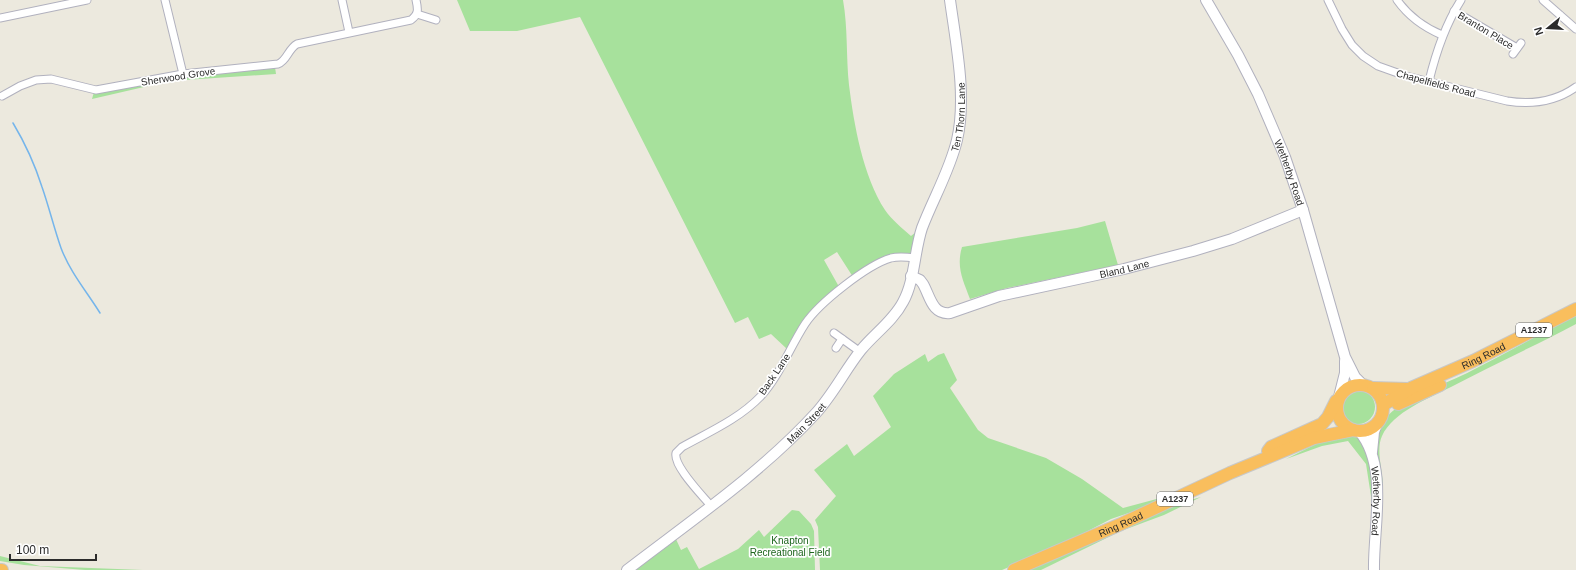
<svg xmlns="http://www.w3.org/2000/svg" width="1576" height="570" font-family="Helvetica,sans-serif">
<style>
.green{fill:#a7e19c}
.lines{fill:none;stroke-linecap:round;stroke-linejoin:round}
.stream{stroke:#75b5eb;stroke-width:1.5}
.street-casing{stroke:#b1b1be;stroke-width:9}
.secondary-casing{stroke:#b1b1be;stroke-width:12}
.highway-casing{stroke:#c8c8c8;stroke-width:14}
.street{stroke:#fff;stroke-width:7}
.secondary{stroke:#fff;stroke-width:10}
.highway{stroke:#f9be5d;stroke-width:12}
.labels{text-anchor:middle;stroke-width:3.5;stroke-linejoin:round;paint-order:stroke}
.shield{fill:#fff;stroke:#6b6b6b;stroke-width:1}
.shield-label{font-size:9px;font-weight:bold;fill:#2b2b2b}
.street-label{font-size:10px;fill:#2b2b2b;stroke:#fff}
.park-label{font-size:10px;fill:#1e661d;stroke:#fff}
</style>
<rect width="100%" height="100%" fill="#ece9de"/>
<g class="green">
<path d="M 457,0 L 843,0 C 848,28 846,57 849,85 C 854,125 863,176 885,210 C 892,220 902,228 911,236 L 916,232 L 914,251 L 911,254 L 902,255 L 853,277 L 837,252 L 824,260 L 838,285 L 838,287 L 815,307 L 800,327 L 787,349 L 771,334 L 759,339 L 748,317 L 735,323 L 580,17 L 517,31 L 470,31 Z"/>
<polygon points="275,67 276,74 170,81 92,99 94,92 168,78"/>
<path d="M 1105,221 L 1118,265 L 1007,288 L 970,299 C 963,280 956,267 962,247 L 1077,228 Z"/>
<path d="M 1576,315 L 1576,324 C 1535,346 1492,365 1451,387 C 1429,398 1393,412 1382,436 C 1376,449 1382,469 1383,484 L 1381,482 C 1377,461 1372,436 1386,418 C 1399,400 1450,382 1471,371 C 1506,353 1541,334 1576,315 Z"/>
<polygon points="944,353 957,380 950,388 978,430 988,438 1046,458 1082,479 1123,508 1164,497 1155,504 1111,519 1055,548 1002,570 820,570 818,527 815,520 836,496 814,470 847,444 854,456 891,427 873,396 894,374 925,354 928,362 938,355"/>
<circle cx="1358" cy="407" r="17"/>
<path d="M 1352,434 C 1354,436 1358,437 1360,439 C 1372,451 1372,493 1373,509 L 1366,464 L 1348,441 L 1322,446 L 1286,459 L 1320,442 Z"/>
<polygon points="1201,497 1164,515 1121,531 1041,570 1029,570 1140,520 1187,501"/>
<polygon points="792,510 799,511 811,524 814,531 815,570 634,570 675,537 681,550 687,547 699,569 738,549 759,530 764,537"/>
<polygon points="0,556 40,566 143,570 85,570 24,565 0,561"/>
</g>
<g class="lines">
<path class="stream" d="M 13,123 C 25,143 35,165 42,187 C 49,207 54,228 61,248 C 70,272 87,292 100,313"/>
<defs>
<g id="street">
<polyline points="165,0 183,74"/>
<polyline points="342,0 349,32"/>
<path d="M 1328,0 L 1342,29 L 1352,45 L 1363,56 L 1378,66 L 1406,76 L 1507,101 C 1532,105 1555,102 1576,87"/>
<path d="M 1397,0 C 1409,17 1423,27 1442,35"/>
<polyline points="1543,0 1576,29"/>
<polyline points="1454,11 1517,48"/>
<polyline points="417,14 436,20"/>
<polyline points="0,18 87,0"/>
<polyline points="1513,54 1521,43"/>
<path d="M 1429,81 C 1436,52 1445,25 1461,0"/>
<path d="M 2,96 L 20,86 L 36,80 L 51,79 L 96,90 L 183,74 L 278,64 C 287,61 288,49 297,44 L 411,20 C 419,14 418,9 416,0"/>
<polyline points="834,333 859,351"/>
<polyline points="836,348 842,339"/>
<path d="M 711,506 C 702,495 673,466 676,453 L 682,447 C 709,432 739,419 761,396 C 780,375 790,347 805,324 C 819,303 867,265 891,258 C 899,256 907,257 915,258"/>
</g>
<g id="secondary">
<path id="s1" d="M 1206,0 L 1238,55 L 1258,94 L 1285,157 L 1303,210 L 1345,357 L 1355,377 L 1362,384"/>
<path id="s2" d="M 911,276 L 920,280 L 923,284 C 930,296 932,315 950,313 L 999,296 L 1124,269 L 1193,251 L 1232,239 L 1303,210"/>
<polyline points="1339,397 1345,373 1345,361"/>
<path id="s3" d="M 1359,431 C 1389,466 1373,528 1374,570"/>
<polyline points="1372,452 1374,432 1377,424"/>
<path id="s4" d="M 627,570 C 692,520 761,473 816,413 C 834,393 845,370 861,350 C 874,334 893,321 903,302 C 915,280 914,252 922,228 C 933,199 950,170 957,140 C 967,97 956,44 950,0"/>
</g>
<g id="highway">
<circle cx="1360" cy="408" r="23"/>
<polyline points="1373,388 1408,389"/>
<polyline points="1398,404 1440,385"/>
<path id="s5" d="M 1383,405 L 1411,388 L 1473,361 L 1576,309"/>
<polyline points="1268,451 1271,447 1322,424 1328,417 1336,401"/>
<polyline points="0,570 2,570"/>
<path id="s6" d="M 1014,570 L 1121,524 L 1230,473 L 1288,449 L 1314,438 L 1353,430"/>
</g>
</defs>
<use href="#street" class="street-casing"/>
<use href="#secondary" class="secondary-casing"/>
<use href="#highway" class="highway-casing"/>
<use href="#street" class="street"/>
<use href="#secondary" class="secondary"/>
<use href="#highway" class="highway"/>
</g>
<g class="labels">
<g class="shield">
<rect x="1516" y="323" width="36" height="14" rx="3"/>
<rect x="1157" y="492" width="36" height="14" rx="3"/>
</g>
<g class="shield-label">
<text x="1534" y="333">A1237</text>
<text x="1175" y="502">A1237</text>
</g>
<g class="street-label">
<text transform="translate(1486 30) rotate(31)" y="4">Branton Place</text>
<text transform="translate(178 76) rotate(-9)" y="4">Sherwood Grove</text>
<text transform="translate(1436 83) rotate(15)" y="4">Chapelfields Road</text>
<text dy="4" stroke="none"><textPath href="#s4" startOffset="582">Ten Thorn Lane</textPath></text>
<text dy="4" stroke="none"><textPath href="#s1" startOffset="192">Wetherby Road</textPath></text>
<text dy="4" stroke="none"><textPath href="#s2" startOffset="238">Bland Lane</textPath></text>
<text dy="4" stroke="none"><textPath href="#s5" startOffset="112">Ring Road</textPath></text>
<text transform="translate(774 374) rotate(-56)" y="4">Back Lane</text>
<text dy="4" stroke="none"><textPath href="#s4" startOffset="232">Main Street</textPath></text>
<text dy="4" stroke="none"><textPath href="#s3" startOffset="74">Wetherby Road</textPath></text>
<text dy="4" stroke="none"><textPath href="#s6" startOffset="116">Ring Road</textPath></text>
</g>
<g class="park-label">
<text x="790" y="544">Knapton<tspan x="790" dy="12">Recreational Field</tspan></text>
</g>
</g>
<g transform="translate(1548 28) rotate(252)" stroke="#ffffff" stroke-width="3" paint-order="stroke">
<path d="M0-3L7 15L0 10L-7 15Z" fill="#2b2b2b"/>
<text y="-6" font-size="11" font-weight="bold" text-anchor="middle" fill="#2b2b2b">N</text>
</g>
<path d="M10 554v6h86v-6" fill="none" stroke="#2b2b2b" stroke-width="2"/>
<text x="16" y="554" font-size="12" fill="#2b2b2b" stroke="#ffffff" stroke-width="3" paint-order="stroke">100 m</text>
</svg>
